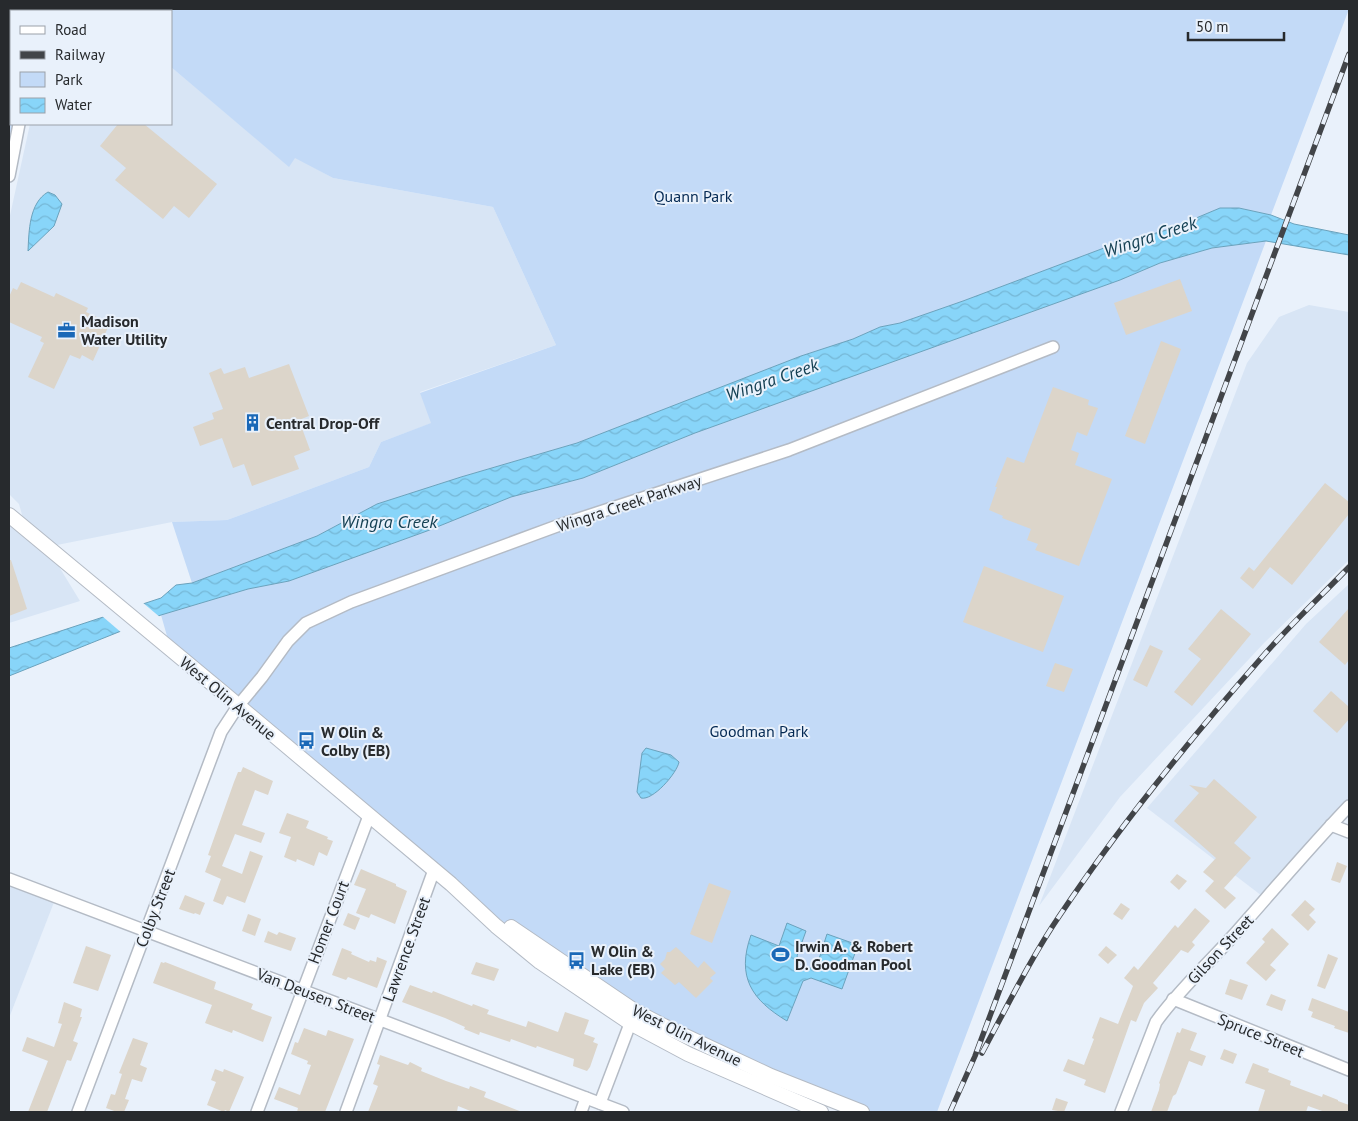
<svg xmlns="http://www.w3.org/2000/svg" width="1358" height="1121" font-family="'PT Sans',sans-serif">
<style>
.built{fill:#d8e5f5}
.park{fill:#c3daf7}
.water{fill:url(#water-waves);stroke:#6ba2bc}
.pier{fill:#e9f1fb}
.building{fill:#dcd5ca}
.lines{fill:none;stroke-linecap:round;stroke-linejoin:round}
.minor-casing{stroke:#b4bbc5;stroke-width:14}
.tertiary-casing{stroke:#b4bbc5;stroke-width:16}
.minor{stroke:#fff;stroke-width:11}
.tertiary{stroke:#fff;stroke-width:14}
.rail-casing{stroke:#424549;stroke-width:5.5}
.rail{stroke:#e9f1fb;stroke-width:4;stroke-dasharray:11;stroke-linecap:butt}
.labels{text-anchor:middle;stroke-width:4;stroke-linejoin:round;paint-order:stroke}
.park-label{font-size:16px;fill:#042953;stroke:#e9f1fb}
.poi-label{font-size:16px;font-weight:bold;fill:#272a2d;stroke:#e9f1fb;text-anchor:start}
.street-label{font-size:16px;fill:#272a2d;stroke:#e9f1fb}
.water-label{font-size:18px;font-style:italic;fill:#144053;stroke:#e9f1fb}
</style>
<defs>
<pattern id="water-waves" width="16" height="10" patternUnits="userSpaceOnUse" patternTransform="scale(1.25)"><rect width="16" height="10" fill="#88d5f9"/><path d="M0 5q4-4 8 0t8 0" fill="none" stroke="#75b7d6"/></pattern>
</defs>
<rect width="100%" height="100%" fill="#e9f1fb"/>
<g class="built">
<polygon points="63,9 102,9 105,11 62,11"/>
<polygon points="171,67 289,166 295,157 333,178 493,207 556,345 420,392 432,423 381,442 369,467 227,520 172,522 47,547 80,601 9,623 9,518 26,529 19,504 9,494 9,220 30,124 171,124"/>
<polygon points="1309,305 1349,312 1349,560 1264,643 1120,797 1039,906 1247,363 1279,317"/>
<polygon points="1349,584 1349,806 1266,899 1147,808 1306,624"/>
<polygon points="9,879 56,897 9,1018"/>
</g>
<g class="park">
<polygon points="9,9 41,9 40,11 11,11 12,124 9,142"/>
<polygon points="102,9 1349,9 1271,215 1239,208 1220,208 1170,229 1104,248 963,301 900,323 880,327 853,339 801,356 577,443 461,477 377,504 317,536 192,583 172,522 227,520 369,467 381,442 431,423 420,393 556,345 493,207 333,178 295,158 289,167 171,67 171,11 105,11"/>
<polygon points="1266,241 937,1112 865,1112 664,1026 526,938 451,884 171,650 161,615 248,589 289,581 427,531 511,497 583,478 695,433 1120,280 1160,263 1212,248"/>
</g>
<g class="water">
<path d="M 48,192 L 55,195 L 62,204 L 54,226 L 28,251 C 29,231 29,203 48,192 Z"/>
<polygon points="1220,208 1239,208 1271,215 1294,224 1349,235 1349,255 1266,241 1212,248 1160,263 1120,280 695,433 583,478 511,497 427,531 289,581 248,589 161,615 9,676 9,648 161,598 176,585 192,583 317,536 377,504 461,477 577,443 801,356 853,339 880,327 900,323 963,301 1104,248 1170,229"/>
<path d="M 646,748 L 671,755 L 679,762 C 677,773 653,801 641,798 L 637,792 L 642,753 Z"/>
<path d="M 787,923 L 806,931 L 797,956 L 800,964 L 810,968 L 817,965 L 827,934 L 858,945 L 842,989 L 811,978 L 803,981 L 787,1021 C 752,1000 736,977 751,935 L 779,946 Z"/>
</g>
<polygon class="pier" points="142,602 161,618 123,634 102,616"/>
<g class="building">
<polygon points="118,124 144,124 217,184 189,218 174,206 163,219 115,180 126,168 100,146"/>
<polygon points="1180,279 1192,311 1126,335 1114,303"/>
<polygon points="21,282 54,297 56,293 88,308 86,312 110,323 93,361 82,355 80,359 70,355 54,389 28,377 44,343 40,341 42,337 9,322 9,297 13,288 17,290"/>
<polygon points="1161,341 1181,349 1145,444 1125,436"/>
<polygon points="289,364 309,416 299,420 310,450 294,456 299,469 252,486 244,464 233,468 222,438 200,446 193,427 214,419 212,413 223,409 209,373 221,368 224,374 245,367 249,378"/>
<polygon points="1053,387 1089,400 1088,405 1098,408 1087,436 1077,432 1071,450 1079,453 1075,465 1112,479 1079,566 1035,550 1038,544 1027,540 1031,529 1002,518 1003,516 989,510 997,487 995,487 1007,457 1024,463"/>
<polygon points="1325,483 1349,502 1349,514 1292,585 1270,567 1253,589 1240,578 1249,567 1254,571"/>
<polygon points="9,560 11,560 27,609 9,616"/>
<polygon points="984,566 1064,596 1043,652 963,622"/>
<polygon points="1349,608 1349,660 1345,665 1319,642"/>
<polygon points="1221,609 1251,634 1192,706 1174,692 1201,659 1188,649"/>
<polygon points="1150,645 1163,651 1147,687 1133,680"/>
<polygon points="1055,663 1073,669 1064,692 1046,686"/>
<polygon points="1331,691 1349,707 1349,719 1337,733 1313,711"/>
<polygon points="243,767 273,781 268,795 255,790 242,825 265,833 261,843 235,834 222,866 242,874 250,851 263,856 245,903 227,896 223,905 213,901 221,879 205,872 211,856 208,855 234,782 238,772 241,772"/>
<polygon points="1214,779 1257,817 1234,843 1251,858 1224,888 1236,898 1225,909 1205,891 1214,881 1203,872 1216,858 1174,821 1199,793 1189,785 1206,788"/>
<polygon points="287,813 309,821 306,828 328,837 327,839 333,841 327,856 319,852 314,866 297,859 296,862 284,857 291,837 279,833"/>
<polygon points="1337,862 1347,866 1340,883 1331,880"/>
<polygon points="361,869 396,884 396,886 407,891 395,924 371,914 369,918 356,913 366,889 354,885"/>
<polygon points="1177,874 1187,881 1179,890 1170,882"/>
<polygon points="709,883 731,891 712,943 690,934"/>
<polygon points="185,895 205,903 200,915 195,913 194,914 179,909"/>
<polygon points="1305,900 1315,909 1309,915 1316,922 1308,931 1291,915"/>
<polygon points="1121,903 1130,909 1122,920 1113,914"/>
<polygon points="1195,908 1210,921 1192,942 1195,945 1188,953 1181,950 1153,983 1158,988 1144,1003 1136,1022 1131,1020 1105,1093 1084,1085 1086,1080 1063,1071 1068,1059 1084,1065 1094,1039 1092,1038 1100,1017 1118,1024 1133,986 1124,978 1134,966 1138,970 1175,925 1178,928"/>
<polygon points="348,913 360,918 355,930 343,925"/>
<polygon points="248,914 261,919 255,936 242,931"/>
<polygon points="1272,928 1289,944 1270,965 1276,970 1266,981 1246,963 1265,942 1262,939"/>
<polygon points="268,931 277,935 279,932 296,938 291,951 264,942"/>
<polygon points="86,946 111,955 98,991 73,983"/>
<polygon points="1106,946 1117,955 1108,964 1098,955"/>
<polygon points="676,947 698,968 704,961 716,973 710,978 713,981 696,998 679,982 675,985 661,973 665,969 660,964 665,959 667,952 670,952"/>
<polygon points="342,948 352,952 351,954 369,962 370,960 376,962 377,957 387,961 377,988 348,977 346,980 332,975"/>
<polygon points="1328,954 1338,958 1325,989 1317,986"/>
<polygon points="161,962 164,963 165,962 216,982 214,989 253,1004 251,1009 272,1017 263,1042 233,1030 232,1033 205,1023 212,1005 153,983"/>
<polygon points="476,962 499,969 494,981 471,974"/>
<polygon points="1230,979 1248,985 1242,1000 1225,994"/>
<polygon points="410,985 432,993 433,991 472,1006 473,1004 489,1010 487,1014 526,1027 528,1021 558,1032 565,1012 589,1020 584,1034 595,1038 593,1042 598,1044 590,1067 587,1071 573,1066 574,1059 537,1046 536,1048 511,1039 510,1042 480,1032 479,1035 464,1029 465,1027 445,1018 402,1002"/>
<polygon points="1271,994 1286,1000 1282,1011 1266,1005"/>
<polygon points="1312,998 1349,1012 1349,1033 1334,1028 1335,1026 1311,1017 1313,1012 1308,1010"/>
<polygon points="64,1002 82,1009 80,1017 82,1017 73,1041 78,1043 71,1061 67,1060 47,1112 28,1112 48,1061 22,1051 27,1037 54,1047 62,1024 58,1023"/>
<polygon points="304,1028 326,1036 328,1030 354,1039 325,1112 297,1112 298,1108 274,1099 279,1087 300,1095 311,1065 307,1064 308,1061 291,1054 295,1042 298,1043"/>
<polygon points="1182,1028 1197,1033 1190,1050 1206,1056 1202,1066 1189,1061 1176,1094 1173,1096 1167,1112 1151,1112 1159,1090 1160,1084 1159,1083 1164,1069 1177,1032 1180,1033"/>
<polygon points="133,1038 148,1043 140,1065 147,1068 142,1082 132,1079 125,1099 129,1100 124,1112 117,1112 106,1108 111,1094 115,1095 122,1074 119,1073"/>
<polygon points="1224,1049 1237,1054 1233,1064 1220,1059"/>
<polygon points="380,1055 408,1065 410,1062 422,1068 421,1071 446,1081 469,1089 470,1086 486,1092 484,1097 522,1112 473,1112 458,1106 457,1112 368,1112 378,1086 373,1084 380,1065 377,1064"/>
<polygon points="1253,1063 1269,1069 1268,1072 1291,1081 1290,1085 1322,1097 1323,1094 1338,1100 1338,1101 1349,1105 1349,1112 1325,1112 1308,1106 1306,1112 1258,1112 1265,1090 1245,1083"/>
<polygon points="215,1069 223,1072 224,1069 244,1077 229,1112 225,1110 224,1112 207,1105 216,1082 211,1080"/>
<polygon points="1056,1098 1068,1102 1064,1112 1052,1110"/>
</g>
<g class="lines">
<defs>
<g id="minor">
<polyline points="52,11 53,9"/>
<polyline points="9,176 19,124"/>
<polyline points="1331,825 1349,832"/>
<polyline points="9,879 623,1112"/>
<polyline points="1173,999 1349,1070"/>
<polyline points="600,1103 633,1016"/>
<polyline points="78,1112 221,732 238,706 262,677 288,641 306,623 351,602 557,526 789,450 1053,347"/>
<polyline points="257,1112 369,816"/>
<polyline points="346,1112 434,870"/>
<polyline points="581,1112 586,1098"/>
<path d="M 1121,1112 L 1156,1022 C 1178,991 1207,965 1232,937 C 1271,893 1309,848 1349,806"/>
</g>
<g id="tertiary">
<polyline points="9,515 227,696 451,884 496,926 540,962 630,1023 688,1054 821,1112"/>
<polyline points="511,927 635,1011 664,1026 771,1076 862,1112"/>
</g>
</defs>
<use href="#minor" class="minor-casing"/>
<use href="#tertiary" class="tertiary-casing"/>
<use href="#minor" class="minor"/>
<use href="#tertiary" class="tertiary"/>
<defs>
<g id="rail">
<path d="M 982,1053 C 1007,1007 1030,959 1060,915 C 1121,824 1190,739 1263,656 C 1290,625 1321,596 1349,567"/>
<polyline points="950,1112 975,1056 1349,54"/>
</g>
</defs>
<use href="#rail" class="rail-casing"/>
<use href="#rail" class="rail"/>
</g>
<defs>
<symbol id="office-bare" viewBox="-9 -9 18 18"><path d="M-6-3h4V-5.5h4V-3h4V5H-6ZM-1-4.5V-3h2v-1.5ZM-6 0V1H6V0Z" fill="#1a68b7" stroke="#e9f1fb" stroke-width="2.5" paint-order="stroke"/></symbol>
<symbol id="building-bare" viewBox="-9 -9 18 18"><path d="M-4-6H4V6H1V3H-1V6H-4ZM-2.5-4.3h1.7v1.8h-1.7ZM.8-4.3h1.7v1.8H.8ZM-2.5-1h1.7V.8h-1.7ZM.8-1h1.7V.8H.8Z" fill="#1a68b7" stroke="#e9f1fb" stroke-width="2.5" paint-order="stroke"/></symbol>
<symbol id="bus-bare" viewBox="-9 -9 18 18"><path d="M-5-6H5V4H4V6H2V4H-2V6H-4V4H-5ZM-3.5-4V0h7V-4ZM-3.5 1.2v1.5H-2V1.2ZM2 1.2v1.5H3.5V1.2Z" fill="#1a68b7" stroke="#e9f1fb" stroke-width="2.5" paint-order="stroke"/></symbol>
<symbol id="stadium-bare" viewBox="-9 -9 18 18"><path d="M0-5a6.5 5 0 1 0 0 10a6.5 5 0 1 0 0-10ZM-3.5-1.8h7v3.6h-7Z" fill="#1a68b7" stroke="#e9f1fb" stroke-width="2.5" paint-order="stroke"/></symbol>
</defs>
<g fill-rule="evenodd">
<use href="#office-bare" x="54" y="318" width="25" height="25"/>
<use href="#building-bare" x="240" y="410" width="25" height="25"/>
<use href="#bus-bare" x="294" y="728" width="25" height="25"/>
<use href="#stadium-bare" x="768" y="942" width="25" height="25"/>
<use href="#bus-bare" x="564" y="948" width="25" height="25"/>
</g>
<g class="labels">
<g class="park-label">
<text x="693" y="202">Quann Park</text>
<text x="759" y="737">Goodman Park</text>
</g>
<g class="poi-label">
<text x="81" y="327">Madison<tspan x="81" dy="18">Water Utility</tspan></text>
<text x="266" y="429">Central Drop-Off</text>
<text x="321" y="738">W Olin &amp;<tspan x="321" dy="18">Colby (EB)</tspan></text>
<text x="795" y="952">Irwin A. &amp; Robert<tspan x="795" dy="18">D. Goodman Pool</tspan></text>
<text x="591" y="957">W Olin &amp;<tspan x="591" dy="18">Lake (EB)</tspan></text>
</g>
<g class="street-label">
<text transform="translate(629 503) rotate(-18)" y="6">Wingra Creek Parkway</text>
<text transform="translate(228 698) rotate(40)" y="6">West Olin Avenue</text>
<text transform="translate(155 908) rotate(-69)" y="6">Colby Street</text>
<text transform="translate(328 922) rotate(-69)" y="6">Homer Court</text>
<text transform="translate(406 949) rotate(-70)" y="6">Lawrence Street</text>
<text transform="translate(1220 949) rotate(-47)" y="6">Gilson Street</text>
<text transform="translate(316 995) rotate(21)" y="6">Van Deusen Street</text>
<text transform="translate(687 1035) rotate(26)" y="6">West Olin Avenue</text>
<text transform="translate(1261 1035) rotate(22)" y="6">Spruce Street</text>
</g>
<g class="water-label">
<text transform="translate(1150 237) rotate(-18)" y="6">Wingra Creek</text>
<text transform="translate(772 380) rotate(-19)" y="6">Wingra Creek</text>
<text x="389" y="528">Wingra Creek</text>
</g>
</g>
<rect width="1358" height="1121" fill="none" stroke="#272a2d" stroke-width="20"/>
<rect x="10" y="10" width="162" height="115" fill="#e9f1fb" stroke="#9ba1a9"/>
<rect x="20" y="26" width="25" height="8" fill="#ffffff" stroke="#9ba1a9"/>
<text x="55" y="35" font-size="15" fill="#272a2d">Road</text>
<rect x="20" y="51" width="25" height="8" fill="#424549" stroke="#9ba1a9"/>
<text x="55" y="60" font-size="15" fill="#272a2d">Railway</text>
<rect x="20" y="72" width="25" height="15" fill="#c3daf7" stroke="#9ba1a9"/>
<text x="55" y="85" font-size="15" fill="#272a2d">Park</text>
<rect x="20" y="98" width="25" height="15" fill="url(#water-waves)" stroke="#9ba1a9"/>
<text x="55" y="110" font-size="15" fill="#272a2d">Water</text>
<path d="M1188 32v8h96v-8" fill="none" stroke="#272a2d" stroke-width="2.5"/>
<text x="1196" y="32" font-size="15" fill="#272a2d" stroke="#e9f1fb" stroke-width="4" paint-order="stroke">50 m</text>
</svg>
